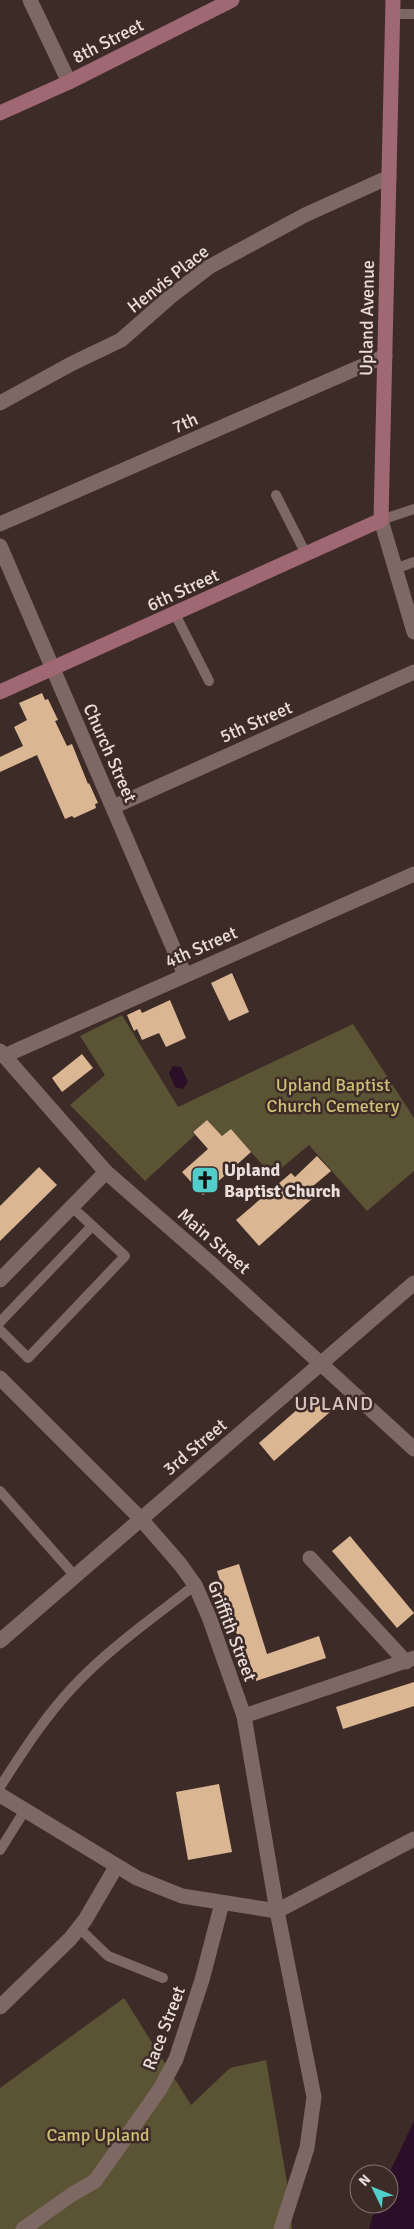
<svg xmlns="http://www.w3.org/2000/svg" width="414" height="2229" font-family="Signika,sans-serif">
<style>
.green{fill:#5b5434}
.water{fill:#2b0e28}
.building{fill:#dbb693}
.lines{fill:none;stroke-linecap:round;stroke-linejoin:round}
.lane{stroke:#7d6863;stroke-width:10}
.street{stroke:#7d6863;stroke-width:15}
.secondary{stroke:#a06872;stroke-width:15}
.labels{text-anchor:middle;stroke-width:5;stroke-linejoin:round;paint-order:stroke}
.street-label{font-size:18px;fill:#eadedb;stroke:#3d2b27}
.park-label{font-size:18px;fill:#cfbf77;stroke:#3d2b27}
.poi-label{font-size:18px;font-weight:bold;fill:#eadedb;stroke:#3d2b27;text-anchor:start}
.quarter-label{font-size:20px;letter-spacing:1px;fill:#dac2bd;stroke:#3d2b27}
</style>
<rect width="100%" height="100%" fill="#3d2b27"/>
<g class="green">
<polygon points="122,1015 178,1107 353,1024 414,1118 414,1171 367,1211 309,1145 272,1176 231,1129 222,1136 207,1120 192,1132 195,1135 145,1181 70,1105 105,1075 80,1036"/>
<polygon points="124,1998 191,2105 230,2068 266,2060 289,2194 292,2229 0,2229 0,2088"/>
</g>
<g class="water">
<polygon points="173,1066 181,1067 188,1082 183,1089 175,1087 169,1073"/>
<polygon points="414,2121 414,2229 369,2229 376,2204 389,2204 389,2174"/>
</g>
<g class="building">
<polygon points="42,693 45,700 48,699 58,720 55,721 67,746 72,744 88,784 89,783 98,803 95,804 96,808 74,818 72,816 65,819 37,755 0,772 0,757 23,746 14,727 27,720 19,703"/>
<polygon points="232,973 249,1012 229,1021 211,983"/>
<polygon points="170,1000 186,1038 166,1047 159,1033 142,1040 137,1029 134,1031 127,1015 140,1009 142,1013"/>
<polygon points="82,1054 93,1068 62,1092 52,1078"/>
<polygon points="207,1120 222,1136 231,1129 251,1152 203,1195 182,1172 208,1149 193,1132"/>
<polygon points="317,1156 331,1171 307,1191 313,1198 259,1246 236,1220 291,1173 295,1177"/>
<polygon points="39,1167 57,1185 0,1241 0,1206"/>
<polygon points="315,1394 330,1412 274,1461 259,1443"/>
<polygon points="350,1536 414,1613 397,1628 332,1551"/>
<polygon points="239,1564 267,1654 319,1636 326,1658 256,1681 242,1640 239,1641 217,1571"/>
<polygon points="414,1682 414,1706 343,1729 336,1707"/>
<polygon points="219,1784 232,1852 188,1860 176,1792"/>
</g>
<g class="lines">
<g class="lane">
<polyline points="392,14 414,14"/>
<polyline points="276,495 306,554"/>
<polyline points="381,520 414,509"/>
<polyline points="395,569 414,562"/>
<polyline points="175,614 209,681"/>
<polyline points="0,1322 92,1226"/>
<polyline points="0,1330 28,1358 125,1256 72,1207"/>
<polyline points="0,1491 75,1576"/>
<path d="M 0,1787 C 22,1753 44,1718 72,1688 C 108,1649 153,1618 195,1585"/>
<polyline points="0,1850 25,1810"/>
<polyline points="79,1928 108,1956 163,1978"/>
</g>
<g class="street">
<polyline points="30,0 69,82"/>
<polyline points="0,403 71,364 121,340 170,297 209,267 305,215 389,177"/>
<polyline points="381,520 414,632"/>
<polyline points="0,524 385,356"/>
<polyline points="0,546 185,975"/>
<polyline points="113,807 414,672"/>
<polyline points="0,1051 106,1172 215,1267 414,1449"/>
<polyline points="4,1056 414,874"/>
<polyline points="0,1280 106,1172"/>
<polyline points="0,1378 140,1518 180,1564 195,1585 209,1617 244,1716 277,1911 314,2097 307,2148 281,2229"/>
<polyline points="310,1558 406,1662"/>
<polyline points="0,1641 414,1283"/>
<polyline points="244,1716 414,1658"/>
<polyline points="0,1795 137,1878 182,1896 277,1911"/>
<polyline points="277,1911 414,1839"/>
<polyline points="0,2007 70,1939 85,1920 116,1867"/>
<polyline points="23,2229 71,2195 95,2181 160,2089 176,2059 202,1980 222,1903"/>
</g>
<g class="secondary">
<polyline points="0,113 69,82 232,0"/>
<polyline points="0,692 381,520 393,0"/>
</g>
</g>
<defs>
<symbol id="church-square" viewBox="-11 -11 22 22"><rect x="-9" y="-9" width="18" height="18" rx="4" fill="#53cdc9" stroke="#3d2b27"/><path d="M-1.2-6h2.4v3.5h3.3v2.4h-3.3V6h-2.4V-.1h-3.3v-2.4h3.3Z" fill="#111"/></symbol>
</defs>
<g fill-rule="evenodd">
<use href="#church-square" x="189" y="1164" width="32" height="32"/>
</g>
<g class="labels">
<g class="street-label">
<text transform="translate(108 41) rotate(-27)" y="6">8th Street</text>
<text transform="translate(168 279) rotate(-38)" y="6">Henvis Place</text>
<text transform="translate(367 318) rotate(-89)" y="6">Upland Avenue</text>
<text transform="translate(185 423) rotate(-24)" y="6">7th</text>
<text transform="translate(183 590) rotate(-25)" y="6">6th Street</text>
<text transform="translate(256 722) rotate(-24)" y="6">5th Street</text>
<text transform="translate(110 753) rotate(66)" y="6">Church Street</text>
<text transform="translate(201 947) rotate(-24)" y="6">4th Street</text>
<text transform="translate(214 1241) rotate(41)" y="6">Main Street</text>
<text transform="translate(195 1447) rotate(-40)" y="6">3rd Street</text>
<text transform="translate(232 1631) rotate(69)" y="6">Griffith Street</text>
<text transform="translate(164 2028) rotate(-69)" y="6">Race Street</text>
</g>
<g class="park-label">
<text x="333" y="1091">Upland Baptist<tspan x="333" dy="21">Church Cemetery</tspan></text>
<text x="98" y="2141">Camp Upland</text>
</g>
<g class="poi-label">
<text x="224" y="1176">Upland<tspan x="224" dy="21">Baptist Church</tspan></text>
</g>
<g class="quarter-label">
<text x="334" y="1410">UPLAND</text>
</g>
</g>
<g transform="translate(374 2189) rotate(313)"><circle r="24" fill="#3d2b27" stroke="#82736f"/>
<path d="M0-4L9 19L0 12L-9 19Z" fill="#53cdc9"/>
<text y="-8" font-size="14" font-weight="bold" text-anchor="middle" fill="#eadedb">N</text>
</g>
</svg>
